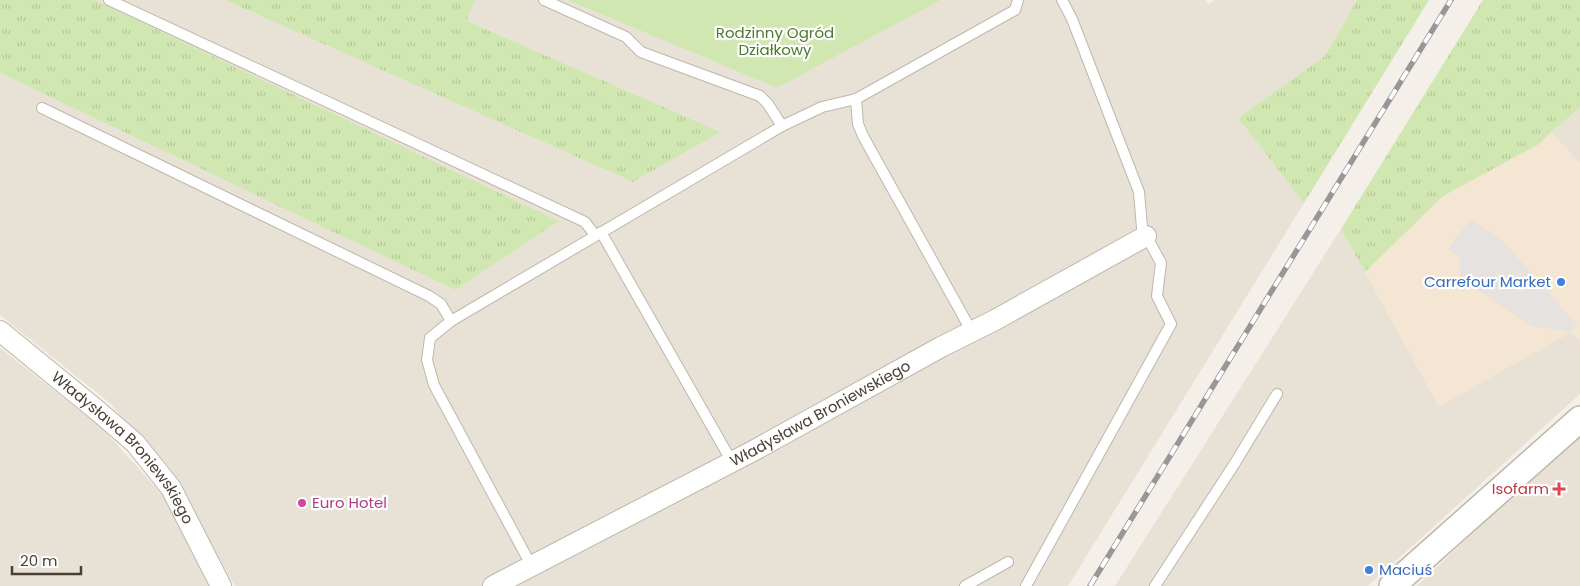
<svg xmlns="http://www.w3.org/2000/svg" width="1580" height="586" font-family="Poppins,sans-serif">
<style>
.residential{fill:#e7e1d6}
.commercial{fill:#f5e5d3}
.grass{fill:url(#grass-tufts)}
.garden{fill:#d1e7b1}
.parking{fill:#e5e2df}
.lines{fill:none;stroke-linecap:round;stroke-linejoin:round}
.service-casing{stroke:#bfb7aa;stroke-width:12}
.minor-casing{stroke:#bfb7aa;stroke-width:22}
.tertiary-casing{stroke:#bfb7aa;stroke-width:28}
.service{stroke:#fff;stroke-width:10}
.minor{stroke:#fff;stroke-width:20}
.tertiary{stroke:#fff;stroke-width:25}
.rail-casing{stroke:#979797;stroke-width:5.5}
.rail{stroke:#fff;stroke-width:4;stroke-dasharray:11;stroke-linecap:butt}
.shop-dot{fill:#3f7fe0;stroke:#fff;stroke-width:2}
.health-dot{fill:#e0444e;stroke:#fff;stroke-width:2}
.hotel-dot{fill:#d1479c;stroke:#fff;stroke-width:2}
.labels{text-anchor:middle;stroke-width:4.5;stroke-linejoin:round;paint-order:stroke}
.park-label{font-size:15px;fill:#4b782a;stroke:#fff}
.shop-label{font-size:15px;fill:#366cbe;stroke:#fff;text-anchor:end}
.street-label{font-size:15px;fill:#474036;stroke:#fff}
.health-label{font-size:15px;fill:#be3a42;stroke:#fff;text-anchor:end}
.hotel-label{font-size:15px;fill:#b23c85;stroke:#fff;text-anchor:start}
</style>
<defs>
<pattern id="grass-tufts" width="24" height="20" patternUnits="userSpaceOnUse" patternTransform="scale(1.25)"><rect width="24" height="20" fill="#d1e7b1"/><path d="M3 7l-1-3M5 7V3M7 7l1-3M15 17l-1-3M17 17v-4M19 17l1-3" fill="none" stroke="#b5c799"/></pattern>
</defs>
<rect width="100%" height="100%" fill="#f4efe8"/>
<g class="residential">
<polygon points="95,0 225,0 633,182 721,132 467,21 475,0 567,0 777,88 941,0 1205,0 1208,4 1215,0 1357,0 1325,56 1238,118 1304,203 1068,586 235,586 174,479 111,404 0,315 0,73 455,290 559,221"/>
<polygon points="1580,108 1580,164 1551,132"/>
<polygon points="1341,229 1439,406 1571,332 1580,342 1580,394 1368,586 1115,586"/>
<polygon points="0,348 102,428 166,499 210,586 0,586"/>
<polygon points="1580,432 1580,586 1417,586"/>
</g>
<polygon class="commercial" points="1551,132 1580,164 1580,342 1571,332 1439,407 1365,272 1442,196 1539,144"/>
<g class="grass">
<polygon points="0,0 95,0 559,221 455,290 0,73"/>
<polygon points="225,0 475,0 467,21 721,132 633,182"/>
<polygon points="1357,0 1429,0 1304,203 1238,118 1325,56"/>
<polygon points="1483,0 1580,0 1580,108 1551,132 1539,144 1443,196 1365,272 1341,229"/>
</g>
<polygon class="garden" points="567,0 941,0 777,88"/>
<polygon class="parking" points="1471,219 1503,241 1577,325 1570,332 1532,326 1460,277 1460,258 1448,249"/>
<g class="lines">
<defs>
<g id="service">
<polyline points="109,0 585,222 595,235"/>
<polyline points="544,0 626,37 641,52 760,96 768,104 782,126"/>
<polyline points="856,99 858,124 863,136 972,332"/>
<polyline points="42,108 429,296 441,304 451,321"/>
<polyline points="601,232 732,462"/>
<polyline points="531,565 434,385 427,360 430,338 451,321 782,126 822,107 856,99 1015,10 1018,0"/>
<polyline points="965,586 1008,562"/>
<polyline points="1026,586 1171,324 1157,296 1161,263 1142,228 1139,192 1072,19 1062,0"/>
<polyline points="1155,586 1235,463 1277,394"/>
</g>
<g id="minor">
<path id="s1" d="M 0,331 L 99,412 L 135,443 L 171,488 L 221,586"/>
<path id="s2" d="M 493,586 L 753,451 L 941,347 L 995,320 L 1146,236"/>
</g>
<polyline id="tertiary" points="1392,586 1580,419"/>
</defs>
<use href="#service" class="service-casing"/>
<use href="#minor" class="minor-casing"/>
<use href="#tertiary" class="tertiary-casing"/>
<use href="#service" class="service"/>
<use href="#minor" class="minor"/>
<use href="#tertiary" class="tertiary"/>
<defs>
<polyline id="rail" points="1090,586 1451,0"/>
</defs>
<use href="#rail" class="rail-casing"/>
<use href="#rail" class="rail"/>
</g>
<g class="shop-dot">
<circle cx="1561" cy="282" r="5"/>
<circle cx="1369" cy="570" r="5"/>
</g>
<path class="health-dot" d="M1556.5 481.5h5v5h5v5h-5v5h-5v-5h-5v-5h5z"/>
<circle class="hotel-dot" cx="302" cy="503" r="5"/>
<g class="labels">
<g class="park-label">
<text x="775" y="38">Rodzinny Ogród<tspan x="775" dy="17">Działkowy</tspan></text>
</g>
<g class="shop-label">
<text x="1551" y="287">Carrefour Market</text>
<text x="1379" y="575" text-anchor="start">Maciuś</text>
</g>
<g class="street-label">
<text dy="5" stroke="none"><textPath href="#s2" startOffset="370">Władysława Broniewskiego</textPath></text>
<text dy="5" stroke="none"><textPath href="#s1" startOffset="171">Władysława Broniewskiego</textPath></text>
</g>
<g class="health-label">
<text x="1549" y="494">Isofarm</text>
</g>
<g class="hotel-label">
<text x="312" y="508">Euro Hotel</text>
</g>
</g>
<path d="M12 566v8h69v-8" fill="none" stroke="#474036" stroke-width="2.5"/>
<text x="20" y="566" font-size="15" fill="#474036" stroke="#ffffff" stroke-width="4" paint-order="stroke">20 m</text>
</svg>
